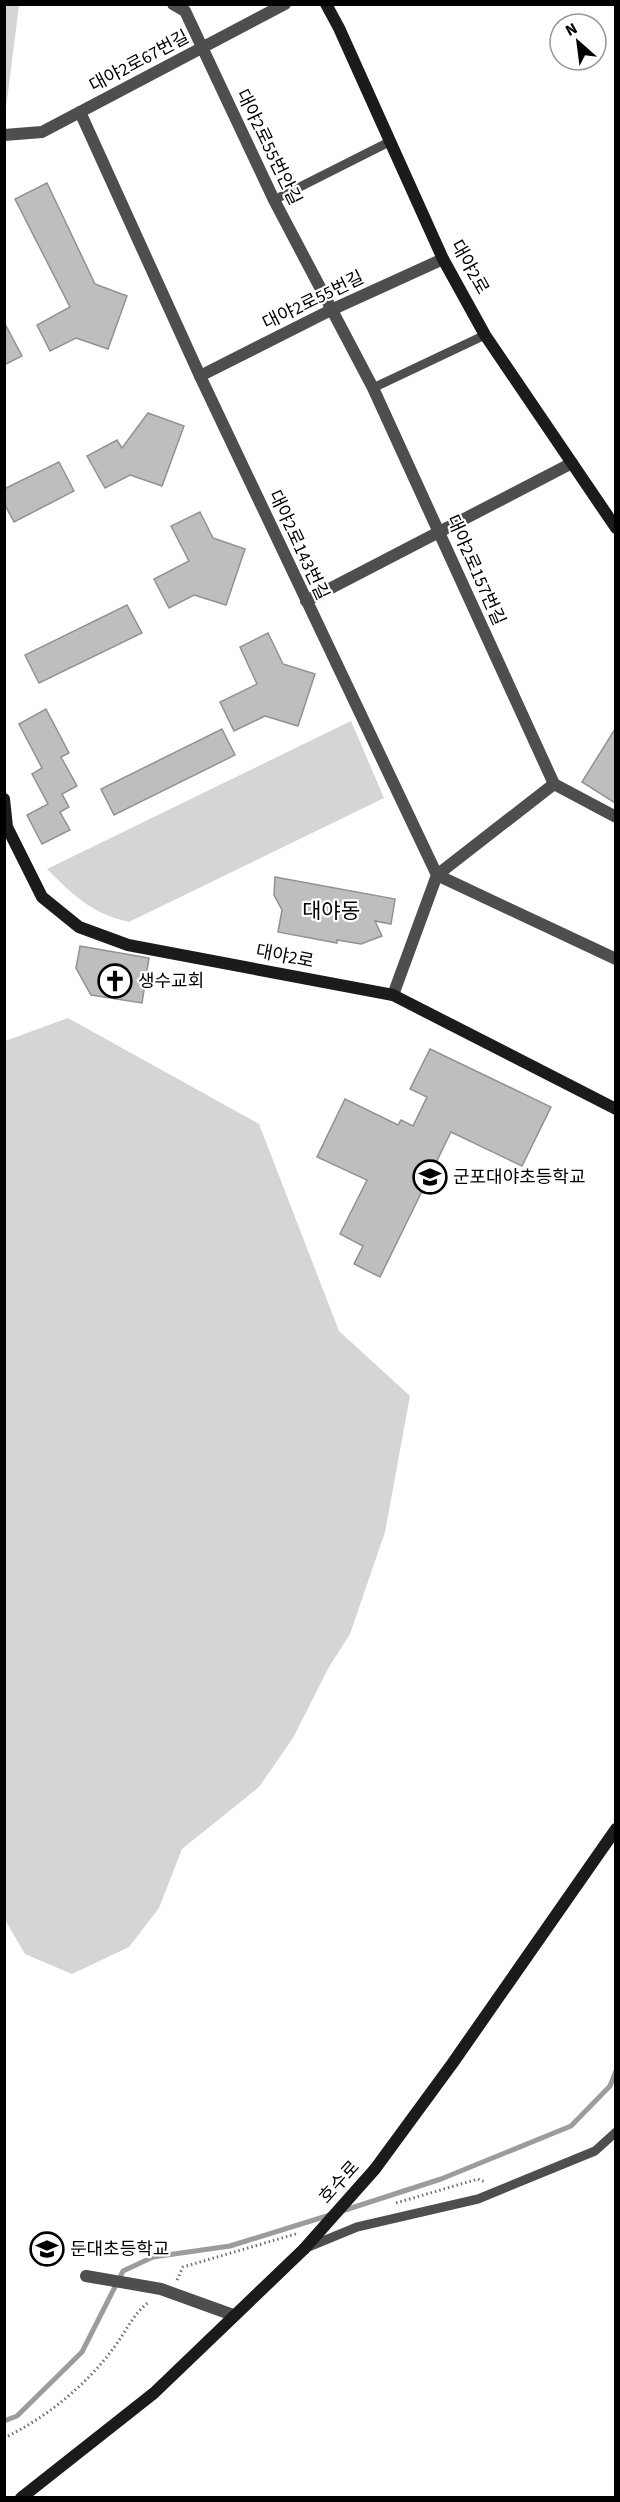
<svg xmlns="http://www.w3.org/2000/svg" width="620" height="2502" font-family="'Source Sans 3','Noto Sans KR',sans-serif">
<style>
.green{fill:#d5d5d5}
.lines{fill:none;stroke-linecap:round;stroke-linejoin:round}
.stream{stroke:#9c9c9c;stroke-width:5}
.building{fill:#bebebe;stroke:#929292;stroke-width:1.5}
.path{stroke:#707070;stroke-width:3;stroke-dasharray:1.5 3;stroke-linecap:butt}
.lane{stroke:#4e4e4e;stroke-width:9}
.street{stroke:#4e4e4e;stroke-width:12}
.secondary{stroke:#1b1b1b;stroke-width:12}
.secondary-bridge{stroke:#1b1b1b;stroke-width:12}
.labels{text-anchor:middle;stroke-width:4.5;stroke-linejoin:round;paint-order:stroke}
.street-label{font-size:18px;fill:#000;stroke:#fff}
.poi-label{font-size:18px;fill:#000;stroke:#fff;text-anchor:start}
.quarter-label{font-size:21px;fill:#000;stroke:#fff}
</style>
<rect width="100%" height="100%" fill="#fff"/>
<g class="green">
<polygon points="5,4 19,5 5,116 4,5"/>
<path d="M 351,721 L 384,798 L 129,922 C 92,914 73,895 47,869 Z"/>
<polygon points="68,1018 259,1124 339,1331 410,1396 385,1532 350,1634 329,1667 293,1738 259,1787 182,1849 159,1908 129,1947 72,1974 25,1954 4,1918 5,1041"/>
</g>
<g class="lines">
<g class="stream">
<polyline points="342,2211 441,2179 571,2126 610,2086 616,2071"/>
<polyline points="4,2421 17,2416 82,2352 123,2271 153,2257 230,2246 330,2215"/>
</g>
</g>
<g class="building">
<polygon points="47,183 95,284 127,296 108,349 76,338 50,351 37,325 70,307 15,199"/>
<polygon points="4,322 22,356 4,365"/>
<polygon points="148,413 184,426 162,486 130,475 105,488 87,456 117,440 122,448"/>
<polygon points="59,462 74,491 14,522 4,503 4,489"/>
<polygon points="200,512 213,538 245,549 226,605 194,595 169,608 154,579 189,561 171,526"/>
<polygon points="127,605 142,633 39,683 25,655"/>
<polygon points="268,633 283,664 315,674 298,726 265,716 234,731 220,702 257,684 240,647"/>
<polygon points="46,709 69,753 61,757 77,786 62,794 69,807 60,812 70,830 42,844 27,815 48,804 32,774 42,768 19,724"/>
<polygon points="222,729 235,755 114,815 101,789"/>
<polygon points="615,729 615,803 582,782"/>
<polygon points="275,877 395,899 391,924 375,921 382,936 361,944 337,940 337,943 278,932 282,910 274,895"/>
<polygon points="80,946 149,958 142,1003 91,995 76,968"/>
<polygon points="430,1049 551,1107 522,1166 451,1132 380,1277 354,1264 363,1246 340,1234 367,1180 317,1157 345,1099 398,1125 401,1120 413,1126 427,1097 410,1089"/>
</g>
<g class="lines">
<g class="path">
<polyline points="396,2203 478,2179 485,2182"/>
<polyline points="177,2280 183,2267 299,2233"/>
<path d="M 4,2438 C 46,2418 88,2384 115,2346 C 127,2330 133,2314 149,2302"/>
</g>
<g class="lane">
<polyline points="274,200 389,142"/>
<polyline points="373,388 485,335"/>
<polyline points="306,2248 357,2227 478,2199 595,2151 616,2132"/>
</g>
<g class="street">
<polyline points="173,4 185,11 274,200 373,388 554,784 616,817"/>
<polyline points="80,112 200,376 437,875 393,995"/>
<polyline points="4,135 42,132 285,4"/>
<polyline points="200,376 331,310 443,259"/>
<polyline points="306,601 572,463"/>
<polyline points="554,784 437,875 616,959"/>
<polyline points="86,2276 161,2289 233,2315"/>
</g>
<g class="secondary">
<polyline points="326,4 339,28 443,259 485,335 616,528"/>
<polyline points="4,799 7,827 42,897 79,927 128,945 393,995 616,1109"/>
<polyline points="375,2169 452,2064 616,1829"/>
<polyline points="21,2498 154,2393 304,2249"/>
</g>
<polyline class="secondary-bridge" points="304,2249 375,2169"/>
</g>
<defs>
<symbol id="church-ring" viewBox="-11 -11 22 22"><circle r="9.5" fill="#fff" stroke="#000" stroke-width="1.5"/><path d="M-1.2-6h2.4v3.5h3.3v2.4h-3.3V6h-2.4V-.1h-3.3v-2.4h3.3Z" fill="#000"/></symbol>
<symbol id="school-ring" viewBox="-11 -11 22 22"><circle r="9.5" fill="#fff" stroke="#000" stroke-width="1.5"/><path d="M0-5L7-2L0 1L-7-2ZM-4 1L0 2.5L4 1V4Q0 6-4 4Z" fill="#000"/></symbol>
</defs>
<g fill-rule="evenodd">
<use href="#church-ring" x="96" y="962" width="38" height="38"/>
<use href="#school-ring" x="411" y="1158" width="38" height="38"/>
<use href="#school-ring" x="28" y="2230" width="38" height="38"/>
</g>
<g class="labels">
<g class="street-label">
<text transform="translate(139 61) rotate(-28)" y="6">대야2로67번길</text>
<text transform="translate(269 147) rotate(64)" y="6">대야2로55번안길</text>
<text transform="translate(470 267) rotate(61)" y="6">대야2로</text>
<text transform="translate(313 300) rotate(-26)" y="6">대야2로55번길</text>
<text transform="translate(299 545) rotate(65)" y="6">대야2로143번길</text>
<text transform="translate(476 570) rotate(66)" y="6">대야2로157번길</text>
<text transform="translate(285 956) rotate(11)" y="6">대야2로</text>
<text transform="translate(339 2182) rotate(-48)" y="6">호수로</text>
</g>
<g class="poi-label">
<text x="138" y="987">생수교회</text>
<text x="453" y="1183">군포대야초등학교</text>
<text x="70" y="2255">둔대초등학교</text>
</g>
<g class="quarter-label">
<text x="331" y="918">대야동</text>
</g>
</g>
<rect width="620" height="2502" fill="none" stroke="#000000" stroke-width="12"/>
<g transform="translate(578 42) rotate(332)"><circle r="28" fill="#ffffff" stroke="#999999" stroke-width="1.5"/>
<path d="M0-4.5L10 22L0 15L-10 22Z" fill="#000000"/>
<text y="-9" font-size="16" font-weight="bold" text-anchor="middle" fill="#000000">N</text>
</g>
</svg>
